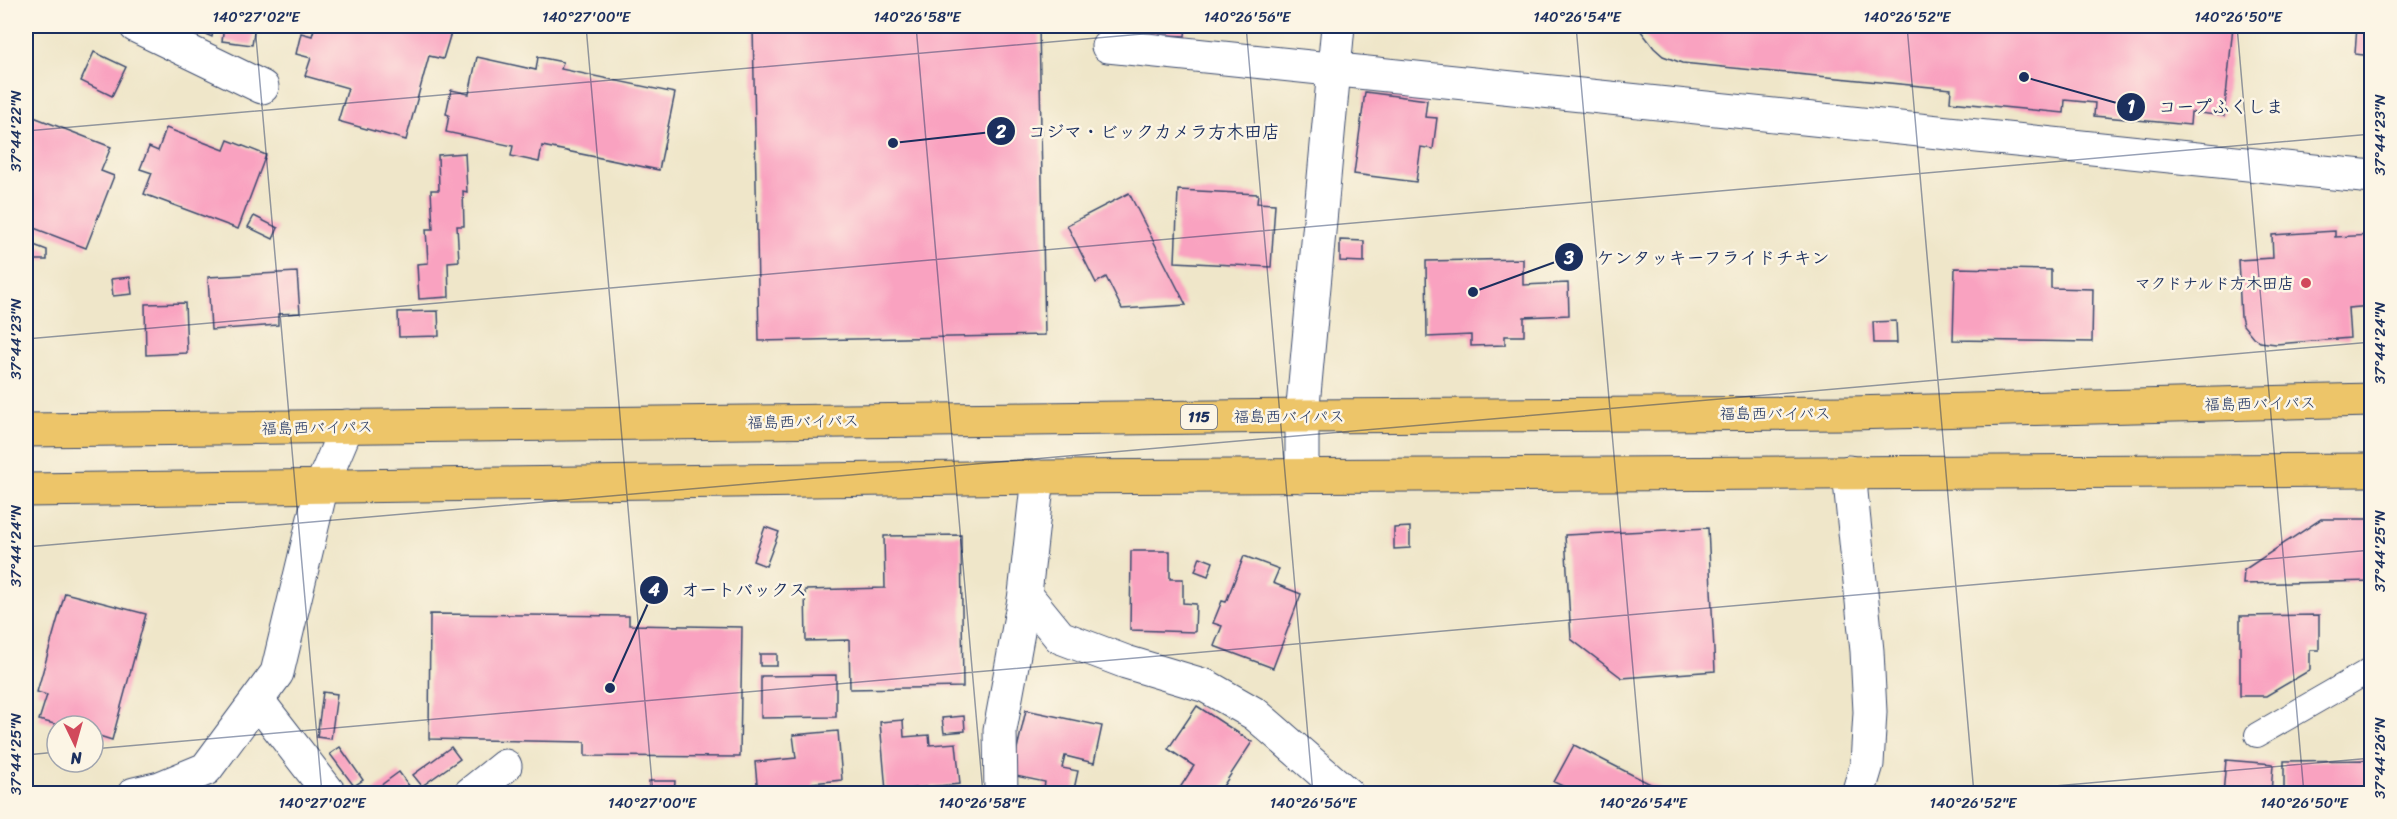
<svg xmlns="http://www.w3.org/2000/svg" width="2397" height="819" font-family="Sriracha,'Klee One',sans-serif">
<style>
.building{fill:#f9a2c0}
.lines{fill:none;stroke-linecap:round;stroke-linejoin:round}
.lane-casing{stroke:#3b4a6e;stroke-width:26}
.street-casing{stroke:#3b4a6e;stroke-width:35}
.highway-casing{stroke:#3b4a6e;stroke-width:35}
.lane{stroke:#fff;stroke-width:24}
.street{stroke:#fff;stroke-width:33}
.highway{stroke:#edc569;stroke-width:33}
.ticks{fill:none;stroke:#1b2f5e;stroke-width:1.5;stroke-opacity:0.45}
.poi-dot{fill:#d1495b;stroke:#fcf5e5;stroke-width:2}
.labels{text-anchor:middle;stroke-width:5;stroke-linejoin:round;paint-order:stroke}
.shield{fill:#fcf5e5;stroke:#5e6a86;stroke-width:1.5}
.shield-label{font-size:15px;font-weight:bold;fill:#1b2f5e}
.poi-label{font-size:16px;font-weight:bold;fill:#1b2f5e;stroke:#fcf5e5;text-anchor:end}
.street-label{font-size:16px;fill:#1b2f5e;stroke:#fcf5e5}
.leader{fill:none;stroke:#1b2f5e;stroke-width:2}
.callout-dot{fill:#1b2f5e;stroke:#fcf5e5;stroke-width:2}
.mark-label{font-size:18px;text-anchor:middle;font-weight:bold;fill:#fff}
.callout-label{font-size:18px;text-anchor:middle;font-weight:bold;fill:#1b2f5e;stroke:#fcf5e5;stroke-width:5;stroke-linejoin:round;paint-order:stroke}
.neatline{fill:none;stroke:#1b2f5e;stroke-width:2}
.ticks-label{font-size:15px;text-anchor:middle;fill:#1b2f5e}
</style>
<rect width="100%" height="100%" fill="#fcf5e5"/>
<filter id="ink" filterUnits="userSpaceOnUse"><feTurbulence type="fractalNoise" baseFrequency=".0167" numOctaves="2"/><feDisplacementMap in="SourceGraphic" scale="12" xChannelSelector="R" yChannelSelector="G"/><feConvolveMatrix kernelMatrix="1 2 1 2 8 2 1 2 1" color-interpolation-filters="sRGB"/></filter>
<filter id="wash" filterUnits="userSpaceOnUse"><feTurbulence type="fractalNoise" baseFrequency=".008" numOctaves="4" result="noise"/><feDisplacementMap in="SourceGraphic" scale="24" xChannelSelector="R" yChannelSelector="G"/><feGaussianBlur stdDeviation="1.35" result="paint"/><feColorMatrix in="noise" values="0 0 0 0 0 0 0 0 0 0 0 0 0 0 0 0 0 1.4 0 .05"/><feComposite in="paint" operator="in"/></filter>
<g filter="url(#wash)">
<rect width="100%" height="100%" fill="#efe6c9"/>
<g id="blocks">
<g class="building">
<polygon points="187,26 214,26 212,37"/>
<polygon points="224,26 255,26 252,45 222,41"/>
<polygon points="315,26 453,26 443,59 429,56 406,140 338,121 348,88 305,76 311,58 296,54 301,33 312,36"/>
<polygon points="753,26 1039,26 1045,335 759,341"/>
<polygon points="1146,26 1186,26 1185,36 1145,34"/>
<polygon points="1637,26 2233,26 2224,116 2191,112 2190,125 2094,116 2095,103 2065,100 2064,113 1950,102 1951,89 1682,63 1663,56 1654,48"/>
<polygon points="2357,26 2372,26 2372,56 2355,54"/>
<polygon points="94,52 126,67 112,96 81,81"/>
<polygon points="477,57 536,70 538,57 563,62 561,69 675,93 659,170 542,146 539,162 511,156 513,146 446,132 449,115 446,114 451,90 469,94"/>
<polygon points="1365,92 1427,100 1425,117 1437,118 1433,149 1421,147 1416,182 1354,174"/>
<polygon points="26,114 111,147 101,171 114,176 86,248 26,225"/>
<polygon points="166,128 224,150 228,140 266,155 238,229 144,194 152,173 140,169 149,147 158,151"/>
<polygon points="465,153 467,192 463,191 464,226 457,226 459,261 448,262 449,297 419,299 417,264 428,263 426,229 433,229 431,190 439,190 438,155"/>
<polygon points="1178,190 1258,194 1257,203 1275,204 1271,267 1175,262"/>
<polygon points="1129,193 1158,250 1186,305 1122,309 1106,277 1096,283 1067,225"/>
<polygon points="254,216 278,228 273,239 248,227"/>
<polygon points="2335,231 2335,237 2372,235 2372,306 2348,308 2350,338 2276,344 2260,342 2253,337 2243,325 2241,317 2238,260 2273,258 2272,235"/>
<polygon points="1340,240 1364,241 1364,262 1340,261"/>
<polygon points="26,242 47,250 47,260 30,260 29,359 26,359"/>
<polygon points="1523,259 1523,285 1568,283 1569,315 1524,317 1524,336 1505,336 1505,345 1471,346 1471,335 1427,337 1426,261"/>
<polygon points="1955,268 2051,270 2051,288 2093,289 2092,342 1953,340"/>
<polygon points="297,272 300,313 278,314 278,325 211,330 208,277"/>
<polygon points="130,277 132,294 113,296 111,279"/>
<polygon points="185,303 187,353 146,355 145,304"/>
<polygon points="438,311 439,336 399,337 398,312"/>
<polygon points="1896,321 1897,343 1874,343 1873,322"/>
<polygon points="2321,519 2372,519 2372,581 2243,584 2244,570"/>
<polygon points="765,527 779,532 766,566 753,561"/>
<polygon points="1410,527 1410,548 1394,549 1394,528"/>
<polygon points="1708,528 1715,671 1622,678 1571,639 1565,535"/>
<polygon points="961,535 963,687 850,689 849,640 806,641 805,590 885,588 884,536"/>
<polygon points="1131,551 1170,551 1170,579 1183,579 1183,603 1196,604 1195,632 1130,630"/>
<polygon points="1244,556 1279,569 1273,583 1301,594 1273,668 1214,646 1222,626 1213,623 1222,601 1226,602"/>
<polygon points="1200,557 1213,562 1208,576 1195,571"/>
<polygon points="65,593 146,614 112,740 93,734 93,726 62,726 39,720 47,695 37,692"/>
<polygon points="430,614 629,616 629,625 742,627 740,757 585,756 585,742 429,739"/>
<polygon points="2319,615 2319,650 2310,650 2310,670 2266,696 2240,696 2240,616"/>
<rect x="760" y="654" width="17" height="12"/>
<polygon points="836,675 836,717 761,718 761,676"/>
<polygon points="323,692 337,694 331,739 317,737"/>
<polygon points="1197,706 1252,742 1218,794 1176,794 1194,766 1168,749"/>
<polygon points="1026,710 1102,726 1094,763 1065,756 1062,768 1078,771 1073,794 1043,794 1045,782 1011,775"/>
<polygon points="964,716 965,731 944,733 942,718"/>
<polygon points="903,720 904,737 929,735 930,745 956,743 960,784 886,791 880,722"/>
<polygon points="838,731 842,780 813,783 814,794 758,794 755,762 796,758 793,735"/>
<polygon points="1574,745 1607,762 1670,794 1564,794 1567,788 1554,782"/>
<polygon points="340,747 363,780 354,786 330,754"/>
<polygon points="451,747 460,759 422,786 413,775"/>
<polygon points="2226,760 2273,764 2271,794 2223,794"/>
<polygon points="2370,760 2371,794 2284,794 2284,761"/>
<polygon points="399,772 415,794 369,794"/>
<polygon points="649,781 675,781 674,794 649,794"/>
</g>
</g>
</g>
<g filter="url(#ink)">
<use href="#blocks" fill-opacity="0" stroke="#3b4a6e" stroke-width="1.5"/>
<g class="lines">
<defs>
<polyline id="lane" points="2257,735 2372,669"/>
<g id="street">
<polyline points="136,26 262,87"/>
<polyline points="1108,46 2372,177"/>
<polyline points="1849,472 1867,651 1870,712 1867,764 1858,794"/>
<polyline points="1302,476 1302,416 1338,26"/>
<polyline points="1025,594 1060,637 1126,662 1206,686 1255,714 1347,794"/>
<polyline points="258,701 330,794"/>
<polyline points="134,794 160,788 206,769 277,673 322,485 347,426"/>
<polyline points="470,794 505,766"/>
<polyline points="1001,794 1000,730 1025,594 1038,477"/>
</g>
<g id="highway">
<polyline points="26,430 1302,416 1851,413 2372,400"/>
<polyline points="26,490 1038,477 2372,470"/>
</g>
</defs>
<use href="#lane" class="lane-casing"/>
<use href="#street" class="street-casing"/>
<use href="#highway" class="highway-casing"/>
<use href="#lane" class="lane"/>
<use href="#street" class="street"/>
<use href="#highway" class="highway"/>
</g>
</g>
<path class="ticks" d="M 255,26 L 322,794M 586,26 L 653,794M 916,26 L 983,794M 1246,26 L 1313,794M 1576,26 L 1644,794M 1907,26 L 1974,794M 2237,26 L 2304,794M 26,131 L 1234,26M 26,339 L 2372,134M 26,547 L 2372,342M 93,749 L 2372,550M 26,755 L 57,752M 1964,794 L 2372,758"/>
<circle class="poi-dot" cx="2306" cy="283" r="6"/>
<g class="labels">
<rect class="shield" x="1181" y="405" width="36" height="24" rx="4.5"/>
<g class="shield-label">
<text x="1199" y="422">115</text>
</g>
<g class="poi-label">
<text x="2294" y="289">マクドナルド方木田店</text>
</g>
<g class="street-label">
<text transform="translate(2260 403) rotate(-1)" y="6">福島西バイパス</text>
<text x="1775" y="419">福島西バイパス</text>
<text x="1289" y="422">福島西バイパス</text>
<text transform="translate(803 421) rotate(-1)" y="6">福島西バイパス</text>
<text transform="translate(317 427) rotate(-1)" y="6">福島西バイパス</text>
</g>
</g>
<path class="leader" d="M2024 77L2131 107M893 143L1001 131M1473 292L1569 257M610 688L654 590"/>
<g class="callout-dot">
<circle cx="2024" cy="77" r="6"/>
<circle cx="893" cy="143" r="6"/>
<circle cx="1473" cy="292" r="6"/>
<circle cx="610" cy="688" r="6"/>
<circle cx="2131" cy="107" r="15"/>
<circle cx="1001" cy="131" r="15"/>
<circle cx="1569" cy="257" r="15"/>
<circle cx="654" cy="590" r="15"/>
</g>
<g class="mark-label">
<text x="2131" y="113">1</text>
<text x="1001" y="138">2</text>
<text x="1569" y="264">3</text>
<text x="654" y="596">4</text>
</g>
<g class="callout-label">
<text x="2221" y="113">コープふくしま</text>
<text x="1154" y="138">コジマ・ビックカメラ方木田店</text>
<text x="1713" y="264">ケンタッキーフライドチキン</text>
<text x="744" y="596">オートバックス</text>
</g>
<rect width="2397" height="819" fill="none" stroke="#fcf5e5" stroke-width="66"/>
<g transform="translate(75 744) rotate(175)"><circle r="28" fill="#fcf5e5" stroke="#a2a6af" stroke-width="1.5"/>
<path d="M0-4.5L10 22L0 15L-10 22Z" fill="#d1495b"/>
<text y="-9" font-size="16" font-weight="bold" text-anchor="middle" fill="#1b2f5e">N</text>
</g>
<rect x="33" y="33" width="2331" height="753" class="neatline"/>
<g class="ticks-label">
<text x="256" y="22">140°27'02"E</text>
<text x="586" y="22">140°27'00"E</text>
<text x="917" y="22">140°26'58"E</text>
<text x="1247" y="22">140°26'56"E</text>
<text x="1577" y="22">140°26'54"E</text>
<text x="1907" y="22">140°26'52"E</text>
<text x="2238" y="22">140°26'50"E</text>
<text transform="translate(16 131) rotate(-90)" y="5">37°44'22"N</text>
<text transform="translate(2380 135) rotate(-90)" y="5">37°44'23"N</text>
<text transform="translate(16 339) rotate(-90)" y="5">37°44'23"N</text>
<text transform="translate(2380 343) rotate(-90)" y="5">37°44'24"N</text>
<text transform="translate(16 546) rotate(-90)" y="5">37°44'24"N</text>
<text transform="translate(2380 551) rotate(-90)" y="5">37°44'25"N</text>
<text transform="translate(16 754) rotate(-90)" y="5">37°44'25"N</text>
<text transform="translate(2380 758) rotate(-90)" y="5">37°44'26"N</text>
<text x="322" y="808">140°27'02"E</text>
<text x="652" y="808">140°27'00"E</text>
<text x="982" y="808">140°26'58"E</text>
<text x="1313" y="808">140°26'56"E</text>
<text x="1643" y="808">140°26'54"E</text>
<text x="1973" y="808">140°26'52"E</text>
<text x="2304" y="808">140°26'50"E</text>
</g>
</svg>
